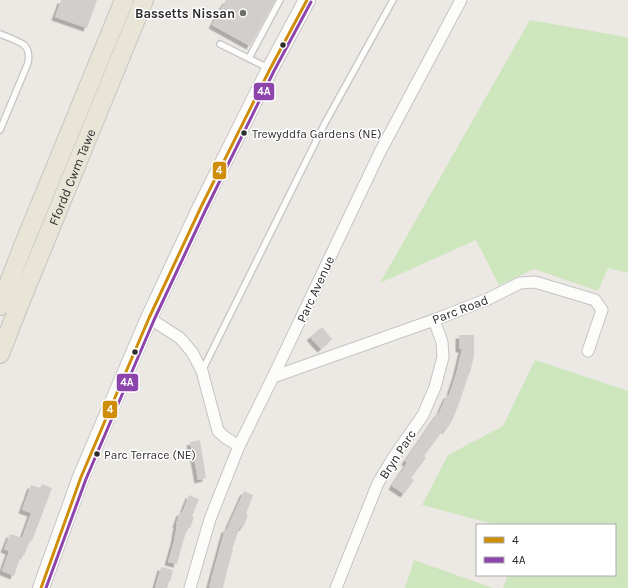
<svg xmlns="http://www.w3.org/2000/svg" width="628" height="588" font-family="Karla,sans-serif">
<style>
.green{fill:#cee6be}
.building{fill:#d1cecb;filter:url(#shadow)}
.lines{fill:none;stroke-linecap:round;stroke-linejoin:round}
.service-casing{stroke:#c5c4c5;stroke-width:8}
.minor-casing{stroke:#c5c4c5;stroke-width:13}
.secondary-casing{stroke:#c5c4c5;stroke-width:18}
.primary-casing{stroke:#c6c5c4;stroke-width:20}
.service{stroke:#fcfcfb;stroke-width:5.5}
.minor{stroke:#fcfcfb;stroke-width:11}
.secondary{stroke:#fcfcfb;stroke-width:16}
.primary{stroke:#e8e4d6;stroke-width:18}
.bus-1-casing{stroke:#fff;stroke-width:6}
.bus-2-casing{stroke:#fff;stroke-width:6}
.bus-1{stroke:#cf8e09;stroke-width:3}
.bus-2{stroke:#8e44ad;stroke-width:3}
.poi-dot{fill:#706f6e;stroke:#fff;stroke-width:1.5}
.bus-dot{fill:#2e2e2e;stroke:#fff;stroke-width:1.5}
.labels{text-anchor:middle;stroke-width:3;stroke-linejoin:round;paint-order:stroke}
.bus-label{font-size:12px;fill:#2e2e2e;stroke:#fff;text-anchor:start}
.poi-label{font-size:13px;font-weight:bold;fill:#2e2e2e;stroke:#fff;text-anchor:end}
.street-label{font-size:13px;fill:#2e2e2e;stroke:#fff}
.line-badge{stroke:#fff;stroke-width:1.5}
.badge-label{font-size:11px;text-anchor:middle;font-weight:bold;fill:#fff}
</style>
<defs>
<filter id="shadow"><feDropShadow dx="-3.5" dy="3.5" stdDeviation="0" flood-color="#0004"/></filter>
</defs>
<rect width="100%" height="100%" fill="#ece8e4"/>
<g class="green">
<polygon points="530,20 609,34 628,38 628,273 608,268 598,291 534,269 499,285 476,240 380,283"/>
<polygon points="535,360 628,391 628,588 503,588 508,575 615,575 615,525 497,525 422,505 448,455 503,426"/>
<polygon points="414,560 493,588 405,588"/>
</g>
<g class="building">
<polygon points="61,0 97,0 87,28 55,17"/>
<polygon points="226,0 275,0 250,46 212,25"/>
<polygon points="322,327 332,339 321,349 310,337"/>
<polygon points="459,335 474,335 474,356 470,373 469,373 461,398 452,421 446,430 444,429 424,456 426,458 411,478 414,480 404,494 392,486 407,463 405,461 430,425 438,413 439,413 447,395 449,395 456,374 462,349 459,349"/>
<polygon points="200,440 206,478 198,480 194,458 193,458 190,442"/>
<polygon points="42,484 52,488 32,541 30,540 24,556 21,555 14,576 2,571 9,551 4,549 10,534 22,538 31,513 22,510 31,485 40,488"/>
<polygon points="244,491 253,495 246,514 248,515 243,528 240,526 232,550 233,550 228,567 223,588 214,588 209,587 225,529 227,529"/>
<polygon points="189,495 199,499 192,516 194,517 190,528 187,528 177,564 168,562 174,541 177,524 176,524 180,512 182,513"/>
<polygon points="161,567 173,570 170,582 169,581 167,588 155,588"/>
</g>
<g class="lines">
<defs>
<g id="service">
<path d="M 0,34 C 5,36 21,42 24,45 C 29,49 29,57 28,63 L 0,130"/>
<polyline points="220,44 268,68"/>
<polyline points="249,58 280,0"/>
<polyline points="202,371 325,123 393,0"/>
</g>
<g id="minor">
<polyline points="149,318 180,338 192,352 202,371 218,431 226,438 239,446"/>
<polyline points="273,377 434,320 488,299 520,283 535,282 595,300 602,310 588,351"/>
<polyline points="190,588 210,519 239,446 273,377 380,152 461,0"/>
<polyline points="336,588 378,483 393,458 423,415 435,387 443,357 442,342 434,320"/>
</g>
<polyline id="secondary" points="41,588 81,477 149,318 201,207 270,69 307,0"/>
<g id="primary">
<polyline points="0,306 23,246 124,0"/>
<path id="s1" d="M 0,354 L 22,298 L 144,0"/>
</g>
</defs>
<use href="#service" class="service-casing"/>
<use href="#minor" class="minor-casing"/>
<use href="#secondary" class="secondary-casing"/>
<use href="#primary" class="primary-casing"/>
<use href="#service" class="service"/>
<use href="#minor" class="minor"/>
<use href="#secondary" class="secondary"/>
<use href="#primary" class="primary"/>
<defs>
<polyline id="bus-1" points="41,588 81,477 149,318 201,207 270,69 307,0"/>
<polyline id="bus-2" points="46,588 86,479 154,320 206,209 274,71 311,2"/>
</defs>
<use href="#bus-1" class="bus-1-casing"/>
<use href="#bus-2" class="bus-2-casing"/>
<use href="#bus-1" class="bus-1"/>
<use href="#bus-2" class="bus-2"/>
</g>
<circle class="poi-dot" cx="243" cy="13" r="4"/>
<g class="bus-dot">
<circle cx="283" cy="45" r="3.5"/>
<circle cx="244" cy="133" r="3.5"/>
<circle cx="135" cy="352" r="3.5"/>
<circle cx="97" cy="454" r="3.5"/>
</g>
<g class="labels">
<g class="bus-label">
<text x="252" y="138">Trewyddfa Gardens (NE)</text>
<text x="104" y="459">Parc Terrace (NE)</text>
</g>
<g class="poi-label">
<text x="235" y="18">Bassetts Nissan</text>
</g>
<g class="street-label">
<text dy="5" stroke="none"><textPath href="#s1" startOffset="191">Ffordd Cwm Tawe</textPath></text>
<text transform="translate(315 289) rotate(-65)" y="5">Parc Avenue</text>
<text transform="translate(460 309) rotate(-21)" y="5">Parc Road</text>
<text transform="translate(397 454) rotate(-57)" y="5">Bryn Parc</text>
</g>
</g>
<g class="line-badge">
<rect x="253" y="82" width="22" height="19" rx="4" fill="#8e44ad"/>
<rect x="212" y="161" width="15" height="19" rx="4" fill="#cf8e09"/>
<rect x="116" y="373" width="23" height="19" rx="4" fill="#8e44ad"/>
<rect x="102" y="400" width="16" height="19" rx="4" fill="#cf8e09"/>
</g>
<g class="badge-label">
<text x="264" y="95">4A</text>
<text x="219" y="174">4</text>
<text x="127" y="386">4A</text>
<text x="110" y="413">4</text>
</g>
<rect x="476" y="524" width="140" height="52" fill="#ffffff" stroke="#ababab"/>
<rect x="484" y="537" width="20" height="6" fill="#cf8e09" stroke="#ababab"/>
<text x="512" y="544" font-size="12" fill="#2e2e2e">4</text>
<rect x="484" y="557" width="20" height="6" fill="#8e44ad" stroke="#ababab"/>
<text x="512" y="564" font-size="12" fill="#2e2e2e">4A</text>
</svg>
